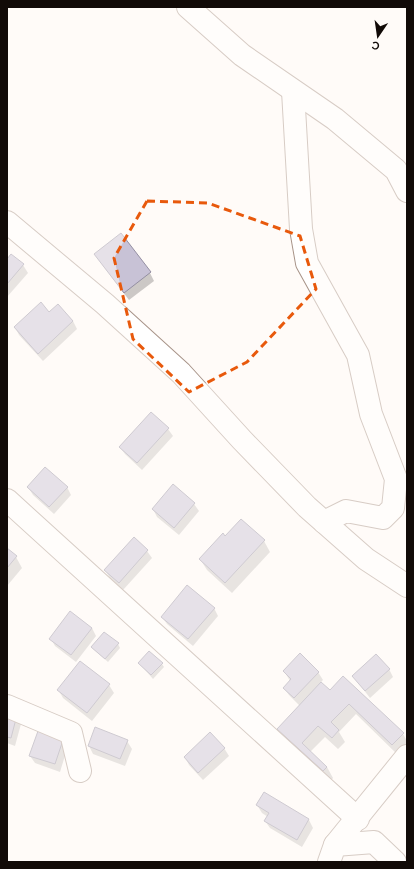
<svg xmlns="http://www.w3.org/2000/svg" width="414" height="869" font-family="Raleway,sans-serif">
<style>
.shadow{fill:#0003}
.building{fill:#c8c2d6;stroke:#948fa2}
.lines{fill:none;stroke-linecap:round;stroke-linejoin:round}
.minor-casing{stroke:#a79388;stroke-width:24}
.minor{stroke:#fff;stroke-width:22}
.marked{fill:none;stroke:#e8590c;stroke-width:3;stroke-dasharray:8 5;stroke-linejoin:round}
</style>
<rect width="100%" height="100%" fill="#fffbf8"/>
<g class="shadow">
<polygon points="95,255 150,273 154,281 129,300"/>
<polygon points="7,260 23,265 28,273 7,297"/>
<polygon points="73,321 77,329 43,361 19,335 15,327"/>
<polygon points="151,413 168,429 173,436 142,470 125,454 120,447"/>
<polygon points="28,487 67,487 71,495 54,514 33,495"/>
<polygon points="194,504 199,511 179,535 157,517 153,509"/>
<polygon points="225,537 264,541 270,552 232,593 207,570 200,559"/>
<polygon points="134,539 147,551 152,558 123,590 110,578 105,570"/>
<polygon points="7,550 16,557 22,568 7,586"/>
<polygon points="214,608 218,616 193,646 167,624 162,617"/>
<polygon points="92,628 96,636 76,662 55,646 51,639"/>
<polygon points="118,644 120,648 108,662 92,648"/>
<polygon points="139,663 162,664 164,667 153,679"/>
<polygon points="389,669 393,677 370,698 353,676"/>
<polygon points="284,671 318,672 323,680 320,683 330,692 403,734 407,741 407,748 399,756 356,714 339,732 345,742 338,749 325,737 310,752 327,767 333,778 330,782 285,740 278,729 300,706 289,695 284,688 290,681"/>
<polygon points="109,685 114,693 92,721 63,698 59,691"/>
<polygon points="7,714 16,716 21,724 15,746 7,743"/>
<polygon points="63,741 67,749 60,772 35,763 30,756"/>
<polygon points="127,741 132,749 125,766 93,754 89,746"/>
<polygon points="224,748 229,756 203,780 189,765 185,757"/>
<polygon points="264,794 309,820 313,828 302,847 270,828 265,821 268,817 262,813 257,805"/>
</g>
<g class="building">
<polygon points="121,233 151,272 124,293 94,254"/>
<polygon points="11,254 24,264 7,284 7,259"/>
<polygon points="41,302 49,312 58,304 73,321 38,354 14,327"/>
<polygon points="151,412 169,428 137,463 119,447"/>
<polygon points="45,467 68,487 49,507 27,487"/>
<polygon points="173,484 195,503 174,528 152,509"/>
<polygon points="241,519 265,540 225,583 199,559 223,533 225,536"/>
<polygon points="134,537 148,550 119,583 104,570"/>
<polygon points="7,548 17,556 7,568"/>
<polygon points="187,585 215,608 188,639 161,617"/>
<polygon points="70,611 92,628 71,655 49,639"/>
<polygon points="104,632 119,643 105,659 91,647"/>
<polygon points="149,651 163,663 151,675 138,663"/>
<polygon points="300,653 319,672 294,698 283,688 291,679 283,671"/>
<polygon points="376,654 390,669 365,691 352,676"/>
<polygon points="80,661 110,684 87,713 57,690"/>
<polygon points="343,676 404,733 392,745 349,704 331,722 339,730 332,738 318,726 302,743 327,767 323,771 277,729 321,682 330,690"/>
<polygon points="7,713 17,715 11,738 7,737"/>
<polygon points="95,727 128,740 120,759 88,746"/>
<polygon points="38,731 63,740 55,764 29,756"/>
<polygon points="210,732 225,748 198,773 184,757"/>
<polygon points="264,792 309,819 297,840 264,821 269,813 256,805"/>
</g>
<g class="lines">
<defs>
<g id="minor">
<polyline points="188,7 242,55 335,119 396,170 407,191"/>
<polyline points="293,91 301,229 307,263 358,355 371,414 396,479 393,508 383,518 346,511 324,522"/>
<polyline points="7,222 105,304 181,373 242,440 307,507 366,559 407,586"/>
<polyline points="7,500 358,819"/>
<polyline points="7,706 71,733 80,771"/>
<polyline points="335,845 407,756"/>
<polyline points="329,862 335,845 374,842 395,862"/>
</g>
</defs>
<use href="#minor" class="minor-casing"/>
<use href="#minor" class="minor"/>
</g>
<path d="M0 0H414V869H0ZM 147,201 L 208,203 L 300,236 L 316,289 L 247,362 L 189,392 L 133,339 L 114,258 Z" fill="#fffbf8" fill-opacity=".55" fill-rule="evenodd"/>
<path class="marked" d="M 147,201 L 208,203 L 300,236 L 316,289 L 247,362 L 189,392 L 133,339 L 114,258 Z"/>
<rect width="414" height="869" fill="none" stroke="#110a07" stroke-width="16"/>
<g transform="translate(378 36) rotate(193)" stroke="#fffbf8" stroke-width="3" paint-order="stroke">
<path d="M0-3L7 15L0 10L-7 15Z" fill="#110a07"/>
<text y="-6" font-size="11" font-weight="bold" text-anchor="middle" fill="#110a07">С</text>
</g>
</svg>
